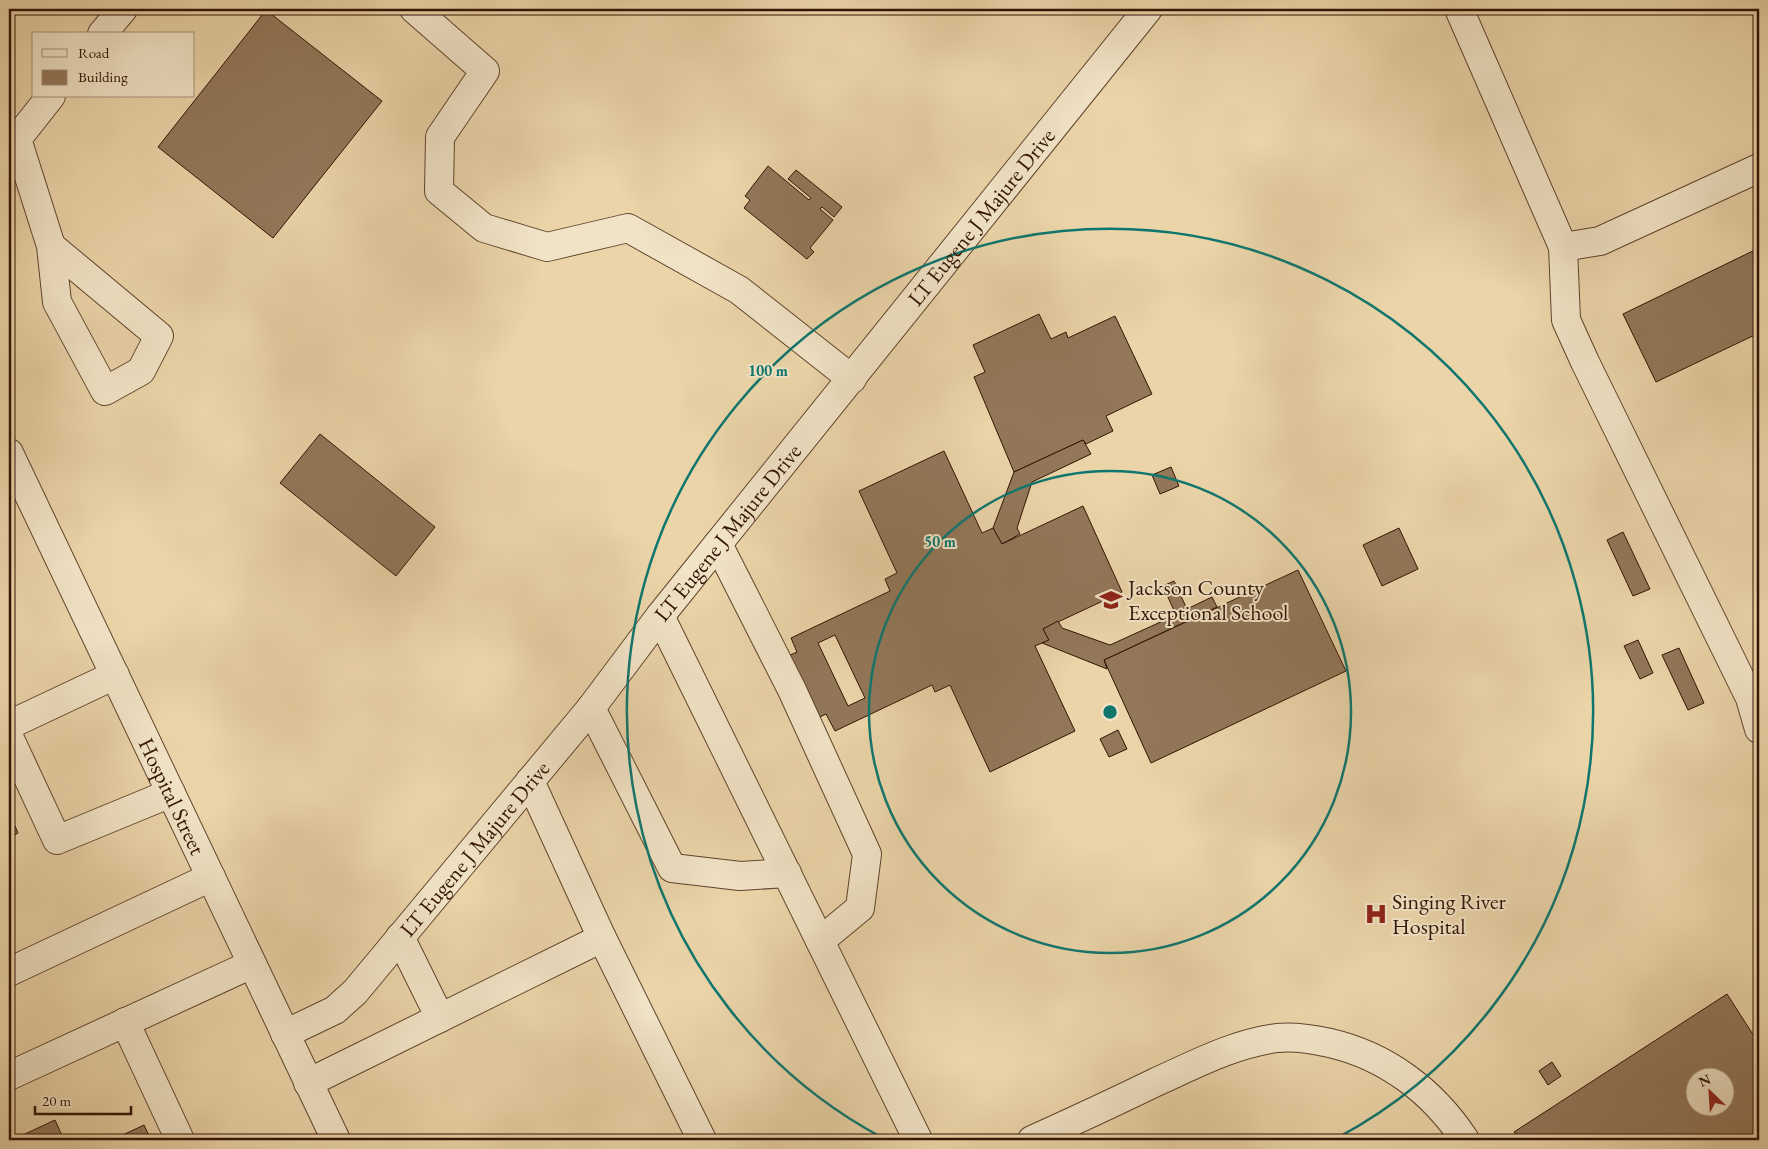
<svg xmlns="http://www.w3.org/2000/svg" width="1768" height="1149" font-family="'EB Garamond',serif">
<style>
.building{fill:#927759;stroke:#321304;fill-rule:evenodd}
.lines{fill:none;stroke-linecap:round;stroke-linejoin:round}
.minor-casing{stroke:#60432d;stroke-width:30}
.minor{stroke:#f1e3c6;stroke-width:28}
.ring{fill:none;stroke:#0f766e;stroke-width:2.5}
.labels{text-anchor:middle;stroke-width:4;stroke-linejoin:round;paint-order:stroke}
.street-label{font-size:22px;fill:#321304;stroke:#f1e3c6}
.poi-label{font-size:22px;fill:#321304;stroke:#f1e3c6;text-anchor:start}
.centre{fill:#0f766e;stroke:#f1e3c6;stroke-width:2.5}
.ring-label{font-size:15px;text-anchor:middle;font-weight:bold;fill:#0f766e;stroke:#f1e3c6;stroke-width:4;stroke-linejoin:round;paint-order:stroke}
</style>
<rect width="100%" height="100%" fill="#ead4a8"/>
<filter id="stains"><feTurbulence type="fractalNoise" baseFrequency=".004" numOctaves="4"/><feColorMatrix values="0 0 0 0 .2 0 0 0 0 .09 0 0 0 0 .02 0 0 0 .5 -.17"/></filter>
<radialGradient id="worn" r=".72"><stop offset=".6" stop-color="#630" stop-opacity="0"/><stop offset="1" stop-color="#630" stop-opacity=".3"/></radialGradient>
<g class="building">
<polygon points="266,10 382,101 273,238 158,147"/>
<polygon points="768,166 809,200 811,198 788,179 796,170 842,207 834,217 822,207 820,209 833,220 810,248 814,252 807,259 744,208 750,200 745,196"/>
<polygon points="1759,248 1759,333 1656,382 1623,314"/>
<polygon points="1039,314 1051,339 1066,332 1068,338 1115,316 1152,394 1106,416 1113,431 1086,444 1083,440 1014,472 974,377 985,372 973,345"/>
<polygon points="320,434 435,527 396,576 280,483"/>
<polygon points="1083,440 1091,454 1032,482 1017,528 1020,534 1002,544 993,528 1014,472"/>
<path d="M 944,451 L 982,533 L 993,528 L 1002,544 L 1083,506 L 1122,592 L 1043,629 L 1049,640 L 1035,646 L 1075,731 L 990,772 L 950,685 L 935,692 L 932,685 L 835,731 L 826,714 L 816,719 L 786,657 L 797,652 L 791,638 L 890,591 L 885,579 L 897,573 L 859,491 ZM 835,635 L 865,698 L 848,706 L 818,643 Z"/>
<polygon points="1171,467 1179,486 1160,494 1152,475"/>
<polygon points="1399,528 1418,569 1382,586 1363,545"/>
<polygon points="1623,532 1650,589 1633,596 1607,540"/>
<polygon points="1298,570 1346,671 1151,763 1104,660"/>
<polygon points="1174,581 1187,609 1212,597 1217,607 1104,660 1107,669 1042,643 1049,640 1043,629 1058,621 1062,628 1110,645 1176,615 1163,586"/>
<polygon points="1638,640 1653,673 1640,679 1624,646"/>
<polygon points="1679,648 1704,703 1688,710 1662,655"/>
<polygon points="1118,730 1127,749 1109,757 1100,739"/>
<polygon points="9,812 18,833 9,838"/>
<path d="M 1727,994 L 1759,1044 L 1759,1140 L 1519,1140 L 1514,1132 ZM 1696,1076 L 1726,1076 L 1726,1106 L 1696,1106 Z"/>
<polygon points="1552,1062 1561,1076 1548,1085 1539,1071"/>
<polygon points="55,1120 64,1140 12,1140"/>
<polygon points="144,1125 151,1140 112,1140"/>
</g>
<g class="lines">
<defs>
<g id="minor">
<polyline points="414,9 485,71 440,137 439,191 484,228 547,247 628,228 739,290 852,379"/>
<polyline points="1459,9 1563,247 1600,241 1759,168"/>
<polyline points="102,34 123,9"/>
<polyline points="51,246 159,336 141,371 105,391 57,302 51,246 17,139 51,96"/>
<polyline points="1563,247 1566,320 1585,362 1750,698 1759,729"/>
<path id="s1" d="M 9,453 L 336,1140"/>
<polyline points="718,544 792,690 867,854 860,908 820,941"/>
<polyline points="660,616 918,1140"/>
<polyline points="591,708 672,868 740,876 787,873"/>
<polyline points="9,725 115,675"/>
<polyline points="9,737 57,840 171,793"/>
<polyline points="530,781 602,938"/>
<polyline points="400,937 440,1018"/>
<polyline points="9,972 211,877"/>
<polyline points="125,1022 180,1140"/>
<path id="s2" d="M 285,1034 L 335,1010 L 355,992 L 591,708 L 660,616 L 1148,9"/>
<polyline points="9,1076 252,964"/>
<polyline points="308,1083 602,938 702,1140"/>
<path d="M 1032,1140 C 1074,1121 1115,1102 1156,1082 C 1196,1064 1233,1044 1277,1038 C 1295,1036 1312,1039 1330,1043 C 1386,1056 1433,1091 1465,1140"/>
</g>
</defs>
<use href="#minor" class="minor-casing"/>
<use href="#minor" class="minor"/>
</g>
<g class="ring">
<circle cx="1110" cy="712" r="241"/>
<path d="M883 1138A483 483 0 1 1 1337 1138"/>
</g>
<defs>
<symbol id="school-bare" viewBox="-9 -9 18 18"><path d="M0-5L7-2L0 1L-7-2ZM-4 1L0 2.5L4 1V4Q0 6-4 4Z" fill="#8f2418" stroke="#f1e3c6" stroke-width="2.5" paint-order="stroke"/></symbol>
<symbol id="hospital-bare" viewBox="-9 -9 18 18"><path d="M-5-5h3v3.5h4V-5h3V5h-3V1.5h-4V5h-3Z" fill="#8f2418" stroke="#f1e3c6" stroke-width="2.5" paint-order="stroke"/></symbol>
</defs>
<g fill-rule="evenodd">
<use href="#school-bare" x="1095" y="584" width="32" height="32"/>
<use href="#hospital-bare" x="1360" y="898" width="32" height="32"/>
</g>
<g class="labels">
<g class="street-label">
<text dy="8" stroke="none"><textPath href="#s2" startOffset="1079">LT Eugene J Majure Drive</textPath></text>
<text dy="8" stroke="none"><textPath href="#s2" startOffset="674">LT Eugene J Majure Drive</textPath></text>
<text dy="8" stroke="none"><textPath href="#s1" startOffset="380">Hospital Street</textPath></text>
<text dy="8" stroke="none"><textPath href="#s2" startOffset="269">LT Eugene J Majure Drive</textPath></text>
</g>
<g class="poi-label">
<text x="1128" y="595">Jackson County<tspan x="1128" dy="25">Exceptional School</tspan></text>
<text x="1392" y="909">Singing River<tspan x="1392" dy="25">Hospital</tspan></text>
</g>
</g>
<circle cx="1110" cy="712" r="8" class="centre"/>
<g class="ring-label">
<text x="768" y="376">100 m</text>
<text x="940" y="547">50 m</text>
</g>
<rect width="1768" height="1149" fill="none" stroke="#ead4a8" stroke-width="30"/>
<rect x="10" y="10" width="1748" height="1129" fill="none" stroke="#321304" stroke-width="2.5"/>
<rect x="15" y="15" width="1738" height="1119" fill="none" stroke="#321304"/>
<rect x="32" y="32" width="162" height="65" fill="#f1e3c6" stroke="#a59078"/>
<rect x="42" y="49" width="25" height="8" fill="#f1e3c6" stroke="#a59078"/>
<text x="78" y="58" font-size="15" fill="#321304">Road</text>
<rect x="42" y="70" width="25" height="15" fill="#927759" stroke="#a59078"/>
<text x="78" y="82" font-size="15" fill="#321304">Building</text>
<g transform="translate(1710 1092) rotate(335)"><circle r="24" fill="#f1e3c6" stroke="#a59078"/>
<path d="M0-4L9 19L0 12L-9 19Z" fill="#8f2418"/>
<text y="-8" font-size="14" font-weight="bold" text-anchor="middle" fill="#321304">N</text>
</g>
<path d="M35 1106v8h96v-8" fill="none" stroke="#321304" stroke-width="2.5"/>
<text x="42" y="1106" font-size="15" fill="#321304" stroke="#f1e3c6" stroke-width="4" paint-order="stroke">20 m</text>
<rect width="100%" height="100%" filter="url(#stains)"/>
<rect width="100%" height="100%" fill="url(#worn)"/>
</svg>
